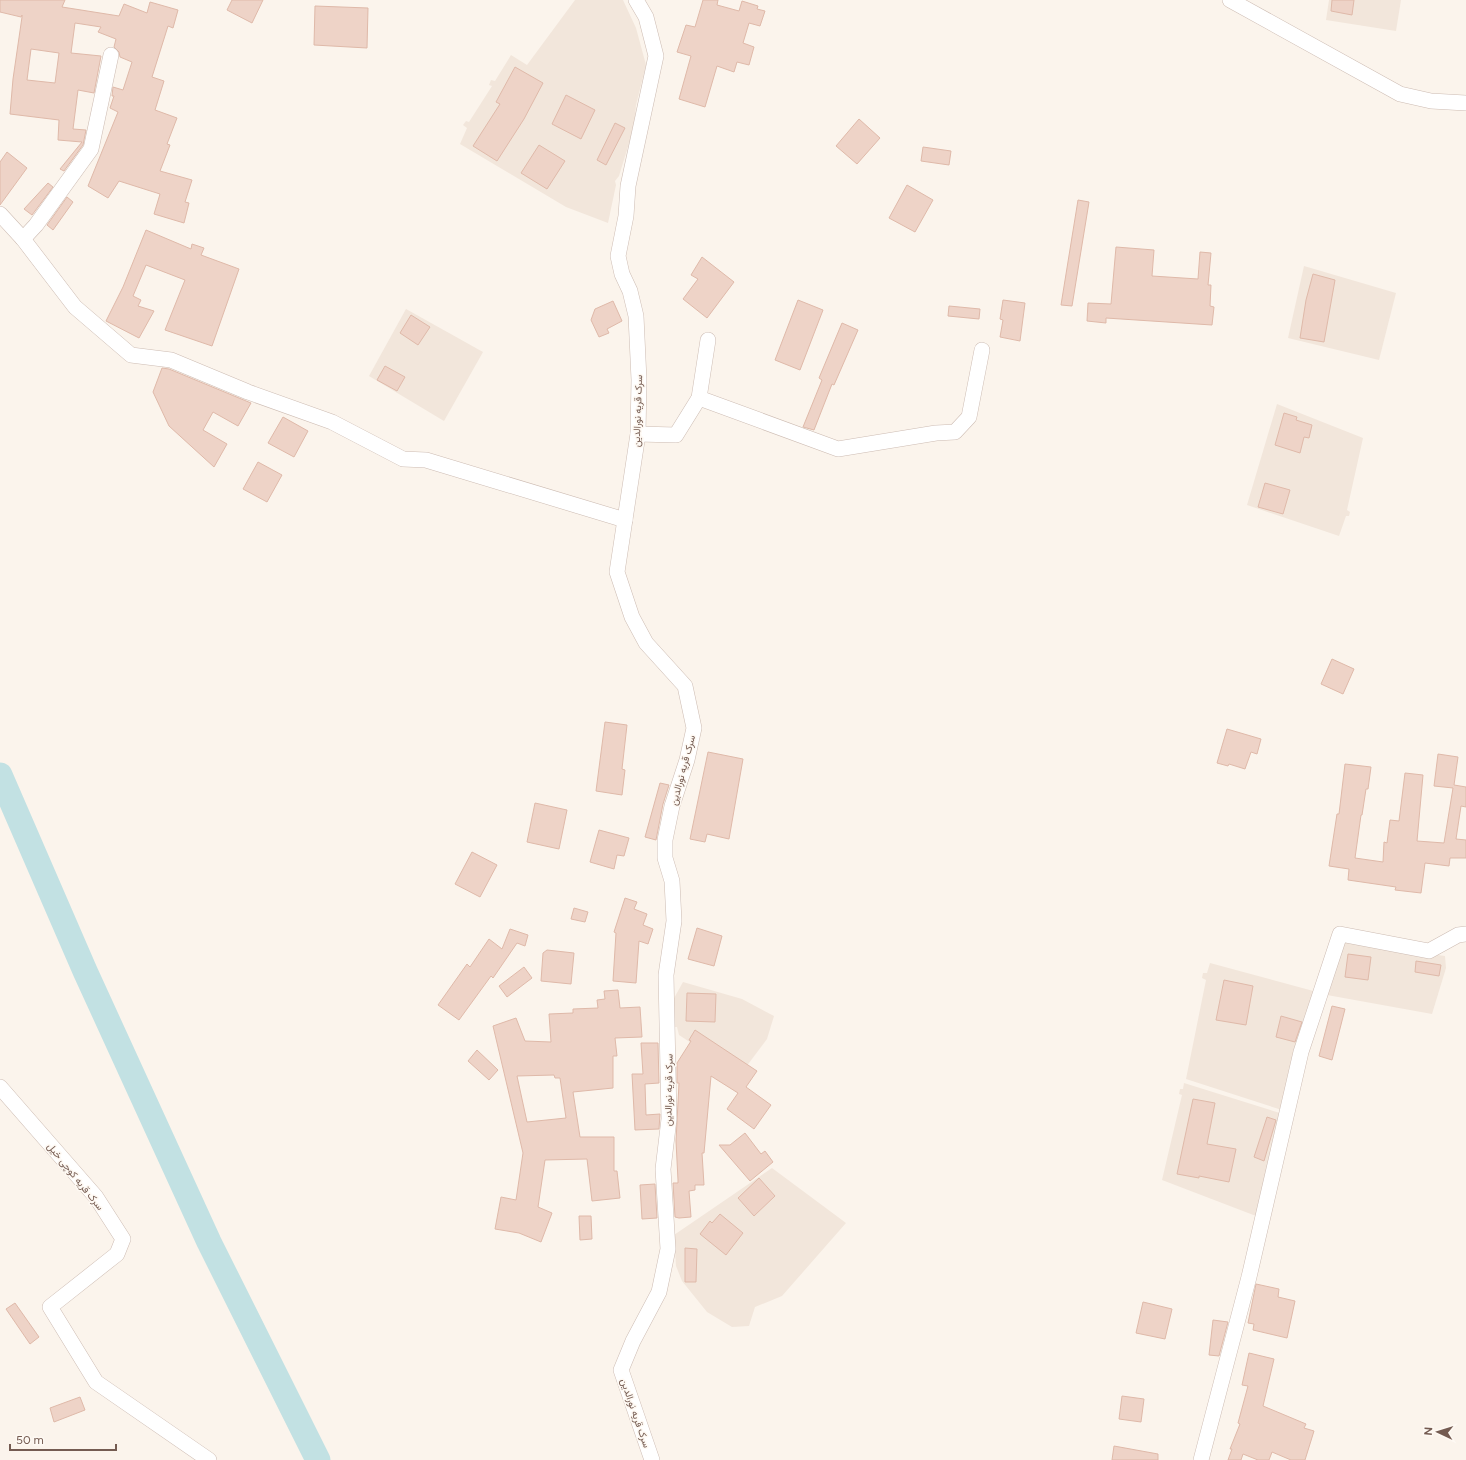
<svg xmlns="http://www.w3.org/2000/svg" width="1466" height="1460" font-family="Figtree,Vazirmatn,sans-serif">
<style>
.residential{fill:#f2e6db}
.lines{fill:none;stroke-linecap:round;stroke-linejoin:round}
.river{stroke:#c2e1e3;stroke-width:25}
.building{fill:#eed3c7;stroke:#dfb9a9;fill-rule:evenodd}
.minor-casing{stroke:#cdbcb3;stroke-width:16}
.minor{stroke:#fff;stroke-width:15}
.labels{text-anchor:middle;stroke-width:3;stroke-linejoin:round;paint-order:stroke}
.street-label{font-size:10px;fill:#745b51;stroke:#fef9f3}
</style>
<rect width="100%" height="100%" fill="#fbf4ec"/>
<g class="residential">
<polygon points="575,0 623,0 636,28 646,65 636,105 634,127 619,176 615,181 616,185 608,223 566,207 460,144 467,128 463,125 466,121 469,122 492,86 489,85 491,80 495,81 511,55 527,65"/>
<polygon points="1329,0 1401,0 1396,31 1326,20"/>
<polygon points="1304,266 1396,293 1379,360 1288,338"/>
<polygon points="406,309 483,352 444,421 369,376"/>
<polygon points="1277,404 1363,438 1347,510 1350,512 1349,516 1346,516 1339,536 1247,505"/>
<polygon points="1340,942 1445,956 1446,968 1432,1014 1327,995"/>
<polygon points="1210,963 1317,992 1282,1110 1186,1079 1206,980 1202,978 1203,973 1207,973"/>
<polygon points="683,982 742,999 774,1016 767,1039 740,1075 679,1035 677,1027 673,1027 673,1000"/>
<polygon points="1184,1083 1283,1114 1256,1216 1162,1180 1182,1095 1179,1094 1180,1089 1183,1089"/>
<polygon points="772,1168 846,1223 782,1296 755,1307 749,1326 732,1327 707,1312 682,1281 676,1266 674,1235"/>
</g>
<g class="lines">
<polyline class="river" points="0,775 85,971 209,1242 318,1460"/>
</g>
<g class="building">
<path d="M 0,0 L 65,0 L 62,7 L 119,16 L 124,4 L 147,13 L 150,2 L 178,10 L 173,28 L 168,26 L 152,77 L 164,81 L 155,110 L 177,118 L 167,144 L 170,145 L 160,171 L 192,180 L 185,202 L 189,203 L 184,223 L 154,214 L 160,194 L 119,181 L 108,198 L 88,186 L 118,112 L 110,108 L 114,96 L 112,96 L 113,87 L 123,90 L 132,62 L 120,57 L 119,52 L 114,47 L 116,39 L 98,32 L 101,27 L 75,23 L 71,53 L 101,56 L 94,93 L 78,90 L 73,129 L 86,130 L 83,145 L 64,171 L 60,169 L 82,142 L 58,140 L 59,120 L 10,114 L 13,79 L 22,17 L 22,15 L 21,17 L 0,12 ZM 31,49 L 59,53 L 55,83 L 27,80 Z"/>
<polygon points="232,0 263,0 252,23 227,10"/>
<polygon points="703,0 718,0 717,5 739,11 742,1 758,6 757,9 765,11 760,26 749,23 743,43 754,47 749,65 737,62 734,72 717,66 705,107 679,99 691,56 677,52 686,25 695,27"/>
<polygon points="1332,0 1354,0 1352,15 1331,11"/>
<polygon points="315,6 368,8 367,48 314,45"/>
<polygon points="515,67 543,83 524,119 497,161 473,146 500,104 496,102"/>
<polygon points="566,95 595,110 581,139 552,124"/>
<polygon points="859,119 880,138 857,164 836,146"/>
<polygon points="615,123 625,128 606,165 597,160"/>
<polygon points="539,145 565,161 547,189 521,173"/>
<polygon points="923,147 951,151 949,165 921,161"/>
<polygon points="7,152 27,168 0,205 0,162"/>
<polygon points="48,183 53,187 32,215 24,209"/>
<polygon points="907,185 933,200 915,232 889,218"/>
<polygon points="67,197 73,202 53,230 47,225"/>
<polygon points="1078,200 1089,202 1072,306 1061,305"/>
<polygon points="146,230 191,249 192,244 204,248 201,255 239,269 212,346 165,330 185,280 146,265 133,296 141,300 138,306 154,311 139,338 106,321 123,287"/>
<polygon points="1116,247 1154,250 1152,276 1198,279 1200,252 1211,253 1208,285 1211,285 1210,306 1214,307 1212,325 1106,318 1106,323 1087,321 1088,303 1111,304"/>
<polygon points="702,257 734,282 707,318 683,299 698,279 691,275"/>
<polygon points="1313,274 1335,280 1324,342 1300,338 1306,300"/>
<polygon points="798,300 823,310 800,370 775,360"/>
<polygon points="1003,300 1025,303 1020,341 1000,337 1003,320 1000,319"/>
<polygon points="613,301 622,321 607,329 609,333 599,337 591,320 595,309"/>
<polygon points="949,306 980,309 979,319 948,316"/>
<polygon points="411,315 430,327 418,345 400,333"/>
<polygon points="842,323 858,330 834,385 832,384 814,430 803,427 822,380 819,378"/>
<polygon points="385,366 405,377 397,391 377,380"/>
<polygon points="162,368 169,369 251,403 238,426 213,412 203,430 227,444 214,467 169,426 153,392"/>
<polygon points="1284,413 1297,417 1296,420 1312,425 1309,438 1304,437 1300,453 1275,445"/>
<polygon points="283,417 308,431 294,457 268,443"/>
<polygon points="258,462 282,475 267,502 243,489"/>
<polygon points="1265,483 1290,490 1283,514 1258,507"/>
<polygon points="1332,659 1354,669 1343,694 1321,684"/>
<polygon points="605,722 627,725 622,769 625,770 622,795 596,791"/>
<polygon points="1227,729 1261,739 1257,754 1251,752 1245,769 1229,764 1228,766 1217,763"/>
<polygon points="708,752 743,759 729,839 707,834 705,842 690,839"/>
<polygon points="1438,754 1458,757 1454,785 1466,787 1466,807 1461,806 1456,839 1466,840 1466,858 1450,858 1449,866 1425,863 1421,893 1395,890 1396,887 1348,880 1349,869 1329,866 1337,814 1339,814 1345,764 1371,767 1368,789 1366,789 1362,815 1361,815 1355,858 1383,862 1384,842 1387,843 1390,820 1399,821 1405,773 1423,775 1417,841 1444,843 1453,788 1434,786"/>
<polygon points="660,783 669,785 663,804 656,840 645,837"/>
<polygon points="535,803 567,810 559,849 527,842"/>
<polygon points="599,830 629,838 624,856 617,855 614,869 590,862"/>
<polygon points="472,852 497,865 480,897 455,884"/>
<polygon points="625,898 637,902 634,909 647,914 643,925 653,929 648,944 639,941 636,983 613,981 616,933 614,932"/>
<polygon points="574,908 588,912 585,922 571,919"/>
<polygon points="697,928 722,936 714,966 688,959"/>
<polygon points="510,929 528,935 525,946 517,943 493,978 491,976 459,1020 438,1005 467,964 470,967 489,939 502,949"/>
<polygon points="547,950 574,953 571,984 541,981 543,953"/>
<polygon points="1348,954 1371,957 1368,980 1345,977"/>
<polygon points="1416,961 1441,965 1439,976 1415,972"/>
<polygon points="524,967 532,978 507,997 499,986"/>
<polygon points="1224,980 1253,986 1246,1025 1216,1020"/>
<path d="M 618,990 L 620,1008 L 640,1007 L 642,1037 L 615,1038 L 617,1056 L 613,1056 L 613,1088 L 573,1092 L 580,1137 L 614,1137 L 614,1171 L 617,1171 L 620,1198 L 592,1201 L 587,1159 L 545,1160 L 538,1207 L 552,1213 L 541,1242 L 519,1233 L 495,1229 L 501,1197 L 516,1200 L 523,1153 L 493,1026 L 516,1018 L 525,1041 L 551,1042 L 549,1014 L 573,1013 L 573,1009 L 598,1008 L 597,1000 L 605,999 L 604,991 ZM 554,1075 L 555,1078 L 560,1078 L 566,1118 L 527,1122 L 517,1076 Z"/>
<polygon points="687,993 716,994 715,1022 686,1021"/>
<polygon points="1332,1006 1345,1009 1332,1060 1319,1056"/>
<polygon points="1281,1016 1302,1022 1295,1042 1276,1037"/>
<polygon points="695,1030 757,1071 746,1087 771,1105 754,1129 727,1109 738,1093 711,1076 704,1153 702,1153 704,1185 695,1185 695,1190 689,1191 691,1217 679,1218 675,1217 673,1183 678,1183 678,1180 676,1141 679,1083 677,1083 677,1063 691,1041 689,1040"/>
<polygon points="641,1043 658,1043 659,1083 645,1084 646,1115 660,1114 659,1129 635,1130 632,1074 643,1074"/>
<polygon points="477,1050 498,1070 489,1080 468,1061"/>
<polygon points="1193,1099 1215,1103 1207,1144 1236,1149 1229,1182 1199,1176 1199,1178 1177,1174"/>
<polygon points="1267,1117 1276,1120 1264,1161 1254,1157"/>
<polygon points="745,1133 761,1154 765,1151 773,1162 750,1181 719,1145 730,1145"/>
<polygon points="759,1178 775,1196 754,1216 738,1198"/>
<polygon points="655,1184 657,1218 642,1219 640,1185"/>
<polygon points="720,1214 743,1233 726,1255 700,1234 710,1221 712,1223"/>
<polygon points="579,1216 591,1216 592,1239 580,1240"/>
<polygon points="685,1248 697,1249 696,1282 685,1282"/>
<polygon points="1256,1284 1279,1289 1278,1297 1295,1301 1287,1338 1253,1330 1254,1324 1248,1323"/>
<polygon points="1143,1302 1172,1309 1165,1339 1136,1333"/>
<polygon points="15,1303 39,1337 30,1344 6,1309"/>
<polygon points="1213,1320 1228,1322 1219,1356 1209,1355"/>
<polygon points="1249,1353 1274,1359 1263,1406 1306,1424 1304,1428 1314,1431 1305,1460 1291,1460 1272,1452 1269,1460 1258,1460 1243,1454 1241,1460 1228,1460 1232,1449 1230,1449 1240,1424 1238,1423 1248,1386 1242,1385"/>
<polygon points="1122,1396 1144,1399 1141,1422 1119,1419"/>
<polygon points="80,1397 85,1410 54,1422 50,1408"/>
<polygon points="1114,1446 1158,1454 1158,1460 1112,1460"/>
</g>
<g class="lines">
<defs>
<g id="minor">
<polyline points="636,0 646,17 656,56 628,186 626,216 618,256 622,274 630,291 636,316 639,380 638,434 617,572 632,617 646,643 685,686 694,728 687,760 672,806 665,840 665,858 672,881 674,921 666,975 669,1119 663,1169 668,1249 659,1292 633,1341 621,1370 652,1460"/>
<polyline points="1230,0 1400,94 1431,101 1466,103"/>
<polyline points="0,214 23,239 75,307 131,355 171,360 248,392 332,422 403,459 426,460 625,520"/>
<polyline points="23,239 36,225 91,149 111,55"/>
<polyline points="699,398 838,449 936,433 955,432 969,417 982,350"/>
<polyline points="638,434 676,435 699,398 708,340"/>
<polyline points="0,1087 96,1197 123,1239 117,1254 50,1307 96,1382 209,1460"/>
<polyline points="1201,1460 1249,1277 1301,1052 1340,934 1429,951 1458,935 1466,934"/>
</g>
</defs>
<use href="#minor" class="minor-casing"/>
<use href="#minor" class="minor"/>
</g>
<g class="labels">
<g class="street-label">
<text transform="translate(637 411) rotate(-88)" y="4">سرک قریه نورالدین</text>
<text transform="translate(682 770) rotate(-75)" y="4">سرک قریه نورالدین</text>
<text transform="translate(668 1090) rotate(-89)" y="4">سرک قریه نورالدین</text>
<text transform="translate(76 1176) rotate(51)" y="4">سرک قریه کوچی خیل</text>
<text transform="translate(636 1413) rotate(71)" y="4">سرک قریه نورالدین</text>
</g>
</g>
<g transform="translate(1438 1432) rotate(274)" stroke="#fef9f3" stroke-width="3" paint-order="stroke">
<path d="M0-3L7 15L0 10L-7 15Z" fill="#745b51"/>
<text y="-6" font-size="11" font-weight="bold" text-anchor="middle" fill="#745b51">N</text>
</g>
<path d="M10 1444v6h106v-6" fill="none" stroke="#745b51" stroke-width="2"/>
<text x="16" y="1444" font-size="12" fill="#745b51" stroke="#fef9f3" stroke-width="3" paint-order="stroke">50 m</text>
</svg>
